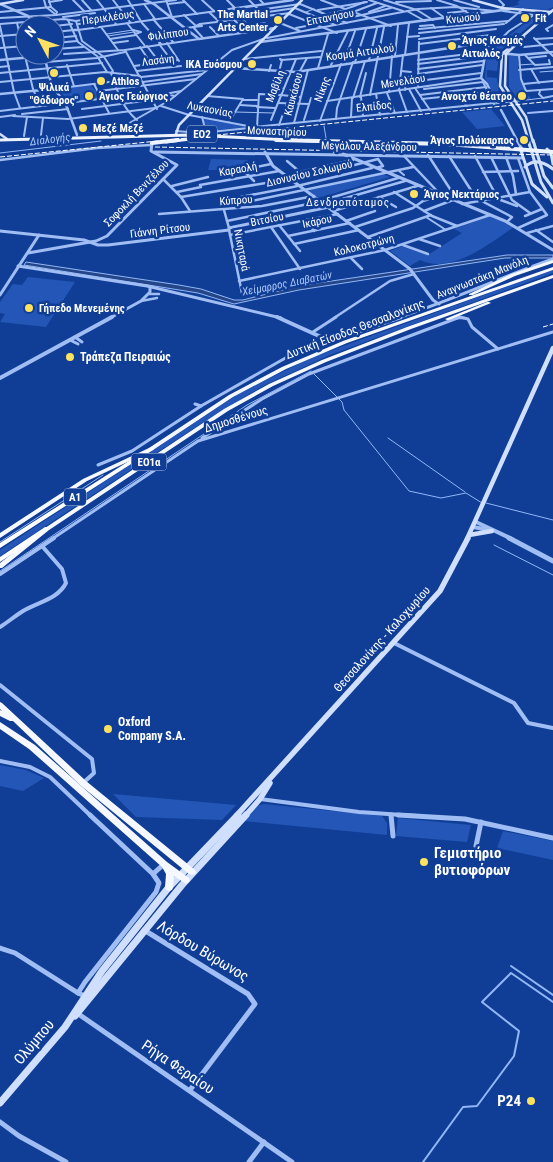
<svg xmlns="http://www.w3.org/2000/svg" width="553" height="1162" font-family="'Roboto Condensed',sans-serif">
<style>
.green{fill:#2356b6}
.water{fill:#244588;stroke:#91b7f7}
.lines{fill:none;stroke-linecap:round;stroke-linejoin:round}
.stream-far1{stroke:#91b7f7;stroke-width:1}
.stream{stroke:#91b7f7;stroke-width:2}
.pedestrian-far1{stroke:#a0bef4;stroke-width:1}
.pedestrian{stroke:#a0bef4;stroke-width:2}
.minor-far4{stroke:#a0bef4;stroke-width:2}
.minor-far3{stroke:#a0bef4;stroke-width:2.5}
.minor-far2{stroke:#a0bef4;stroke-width:3}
.minor-far1{stroke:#a0bef4;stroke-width:4}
.minor{stroke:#a0bef4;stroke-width:5}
.tertiary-far3{stroke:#a0bef4;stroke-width:2.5}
.tertiary-far2{stroke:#a0bef4;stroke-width:3}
.tertiary-far1{stroke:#a0bef4;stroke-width:4}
.tertiary{stroke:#a0bef4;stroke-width:5}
.secondary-far4{stroke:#cfdffd;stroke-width:2.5}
.secondary-far3{stroke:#cfdffd;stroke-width:3}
.secondary-far2{stroke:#cfdffd;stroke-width:4.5}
.secondary-far1{stroke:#cfdffd;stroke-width:5.5}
.secondary{stroke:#cfdffd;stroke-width:7}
.primary-far1{stroke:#ecf2ff;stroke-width:3}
.primary{stroke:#ecf2ff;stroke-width:4}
.trunk{fill:#f6f8ff;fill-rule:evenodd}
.motorway{fill:#fff;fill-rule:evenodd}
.rail{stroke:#fff;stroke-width:1;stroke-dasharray:5 2;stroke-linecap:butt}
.poi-dot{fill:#ffe162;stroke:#103e96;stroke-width:2}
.labels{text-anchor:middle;stroke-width:5;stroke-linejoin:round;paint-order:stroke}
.far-poi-label{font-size:11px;font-weight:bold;fill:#fff;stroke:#103e96;text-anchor:start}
.far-street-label{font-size:11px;fill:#fff;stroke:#103e96}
.shield{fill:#103e96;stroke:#b7c5e0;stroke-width:1}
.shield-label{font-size:11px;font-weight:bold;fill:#fff}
.far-water-label{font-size:11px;font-style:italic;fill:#acc8fb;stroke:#103e96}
.far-neighbourhood-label{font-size:11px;letter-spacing:1px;fill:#fff;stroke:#103e96}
.street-label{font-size:12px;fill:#fff;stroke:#103e96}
.poi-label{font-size:12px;font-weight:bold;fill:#fff;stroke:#103e96;text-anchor:start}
.near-poi-label{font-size:15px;font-weight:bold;fill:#fff;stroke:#103e96;text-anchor:start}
.near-street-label{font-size:15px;fill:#fff;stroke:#103e96}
</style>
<rect width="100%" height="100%" fill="#103e96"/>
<g class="green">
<polygon points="520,0 553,0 553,7 547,10 511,7 520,4 517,3"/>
<path d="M 536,16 L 541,16 L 501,50 L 491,48 C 505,39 521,26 536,16 Z"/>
<polygon points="493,53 499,56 497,71 487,70 487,77 497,78 499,92 508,103 500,104 485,78 487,54"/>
<path d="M 509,56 L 518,56 C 517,72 521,87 531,99 L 518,99 L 509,87 Z"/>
<polygon points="90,85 96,91 97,98 69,102 58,89"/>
<polygon points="491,109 505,126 477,129 462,112"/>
<polygon points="203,119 248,127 207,131"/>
<polygon points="211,159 248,160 246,170 208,170"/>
<polygon points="380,173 390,177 318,198 307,191"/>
<path d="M 490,216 L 514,227 C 488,244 452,275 420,260 L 410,266 L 390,251 L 403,246 L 428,255 L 462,233 L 454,229 Z"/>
<polygon points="553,270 553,273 330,355 263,386 202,423 0,556 0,550 243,391 313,357"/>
<polygon points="28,277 75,282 46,327 0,322 5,314 0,313 0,302 13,284 22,285"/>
<polygon points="0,765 26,770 44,778 23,791 0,786"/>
<polygon points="113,794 236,805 222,820 136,817"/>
<polygon points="264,804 382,816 387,823 387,835 244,821 256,806"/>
<polygon points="398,818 471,825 467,842 396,836"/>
<polygon points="503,831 553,841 553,860 497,848"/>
</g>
<polygon class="water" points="507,255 553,255 553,258 505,258 299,290 234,304 198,293 24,265 26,262 179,285 201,289 234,300 243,300 298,286"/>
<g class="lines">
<g class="stream-far1">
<polyline points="324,126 326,138"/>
<polyline points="0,153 101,141"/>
<polyline points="314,374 342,402 344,410 409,491 441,498 466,493 482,503"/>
<polyline points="388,438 465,492"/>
<polyline points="486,503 553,520"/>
<polyline points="0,542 103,475"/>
<polyline points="494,545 553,575"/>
<polyline points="0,571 247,405 311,371"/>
</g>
<g class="stream">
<polyline points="511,966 553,995"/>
<polyline points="423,1162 463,1107 477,1106 514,1056 519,1031 482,1002 511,973 553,1002"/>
</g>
<g class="pedestrian-far1">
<polyline points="306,12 314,9"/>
<polyline points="107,34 133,30"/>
<polyline points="108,36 134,32"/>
<polyline points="519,65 533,64"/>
<polyline points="540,72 553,71"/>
<polyline points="494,104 543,98"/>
<polyline points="235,112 274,113"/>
</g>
<g class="pedestrian">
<polyline points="327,141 335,154"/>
<polyline points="398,170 404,175"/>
<polyline points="426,217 446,230"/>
</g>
<g class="minor-far4">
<polyline points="44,0 46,7 55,14"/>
<polyline points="49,0 51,7 57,12 56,15"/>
<polyline points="73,0 84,11"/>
<polyline points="82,0 91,10"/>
<polyline points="97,0 116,24"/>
<polyline points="113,0 130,22"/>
<polyline points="128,0 142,23 161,44"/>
<polyline points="166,0 172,17"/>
<polyline points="183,0 197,14"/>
<polyline points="202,0 214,11"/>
<polyline points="227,0 235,8"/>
<polyline points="249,0 263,14"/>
<polyline points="260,0 264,4"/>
<polyline points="321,0 391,26"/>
<polyline points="369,0 403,11"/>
<polyline points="384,0 417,10 433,20"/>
<polyline points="437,0 457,6 471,15"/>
<polyline points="454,0 479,7"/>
<polyline points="499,0 504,5 502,7"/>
<polyline points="49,2 62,0"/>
<polyline points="396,2 431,1"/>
<polyline points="144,4 155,19"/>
<polyline points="168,4 185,2"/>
<polyline points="243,7 249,13"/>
<polyline points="233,8 243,18 250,32"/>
<polyline points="431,8 445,18"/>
<polyline points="265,9 300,4 347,23"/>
<polyline points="346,9 365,2"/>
<polyline points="318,10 367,2"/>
<polyline points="407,11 425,21"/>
<polyline points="503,11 534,15"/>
<polyline points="0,12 51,7"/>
<polyline points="209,12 232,34"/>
<polyline points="268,12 295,8 335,25"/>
<polyline points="353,12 377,3"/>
<polyline points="369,12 385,6"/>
<polyline points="448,13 466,11"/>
<polyline points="289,14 337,33"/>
<polyline points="329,14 346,10"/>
<polyline points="184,15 195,25"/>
<polyline points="362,15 391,8"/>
<polyline points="63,17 95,13"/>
<polyline points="0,18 56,15 176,0"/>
<polyline points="153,19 173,42"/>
<polyline points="233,19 247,32"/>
<polyline points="342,19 362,15"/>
<polyline points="68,20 78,42 97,56 107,72"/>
<polyline points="76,21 98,17"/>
<polyline points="17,23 33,89 40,106"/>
<polyline points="127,23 145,46"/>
<polyline points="280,23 300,31"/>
<polyline points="506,23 523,9"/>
<path d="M 0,24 L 64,19 L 76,21 L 82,41 L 104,57 L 113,71 L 111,73 C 117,90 122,108 137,120"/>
<polyline points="78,24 101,22"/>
<polyline points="200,24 290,13"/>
<polygon points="200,24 202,26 194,27"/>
<polyline points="0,26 14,92 20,108"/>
<polyline points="55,26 72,24"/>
<polyline points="420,26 433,25 435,28"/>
<polyline points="101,27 118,50"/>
<polyline points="193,27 203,38"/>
<polyline points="210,27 219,36"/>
<polyline points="186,28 194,27"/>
<polyline points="296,28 316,24"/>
<polyline points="419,29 508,21"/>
<polyline points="78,30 224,10"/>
<polyline points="133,30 141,32 135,34"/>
<polyline points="262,30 258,24 265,23"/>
<polyline points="548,31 546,29 553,25"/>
<polyline points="55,32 74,30"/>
<polyline points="419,33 504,24"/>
<polyline points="0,36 25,34"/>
<polyline points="407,37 419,36"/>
<polyline points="55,38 76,36"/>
<polyline points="267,38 418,9 455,7 495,11"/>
<polyline points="534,38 553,56"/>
<polyline points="110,39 136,35"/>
<polyline points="419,39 496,29"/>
<polyline points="535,39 553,38"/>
<polyline points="55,43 77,41"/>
<polyline points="113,43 128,41"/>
<polyline points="167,43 179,61"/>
<polyline points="159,44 172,61"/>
<polyline points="419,44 491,35"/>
<polyline points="147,46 157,59"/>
<polyline points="487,46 496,44 509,31 534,15"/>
<polyline points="140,47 148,59 156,59"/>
<polyline points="524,47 553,44"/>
<polyline points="0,48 25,46"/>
<polyline points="55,49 83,47"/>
<polyline points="125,50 157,109"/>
<polyline points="64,54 125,50 199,39"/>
<polyline points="403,55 399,90 407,112"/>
<polyline points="405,55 409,23"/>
<polyline points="519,55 521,79 526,91 553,89"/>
<polyline points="525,55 535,65 550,64 549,60"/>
<polyline points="395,56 398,25"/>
<polyline points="528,58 546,56"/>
<polyline points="244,59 321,51"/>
<polyline points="281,60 320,57"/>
<polyline points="369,60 377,28"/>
<polyline points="418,60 485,52"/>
<polyline points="46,62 97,58 125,52"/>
<polyline points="355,62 366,29"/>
<polyline points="346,63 346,56 355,31"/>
<polyline points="418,64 484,56"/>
<polyline points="67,65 74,86"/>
<polyline points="331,65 348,31"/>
<polyline points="134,66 178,60"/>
<polyline points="0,67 9,66"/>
<polyline points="318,68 328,34"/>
<polyline points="418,69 483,61"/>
<polyline points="531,69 539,83"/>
<polyline points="519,70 553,67"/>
<polyline points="137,71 181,66"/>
<polyline points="269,71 271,65"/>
<polyline points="300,71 307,58"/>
<polyline points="401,71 411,72 411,76 406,78 405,90"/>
<polyline points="279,72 282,60 280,59"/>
<polyline points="280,72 273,87 283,89"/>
<polyline points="0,73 102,63"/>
<polyline points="418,74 482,65"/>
<polyline points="141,77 207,70"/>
<polyline points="418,81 481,73"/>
<polyline points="0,82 105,72 140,76"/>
<polyline points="143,82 202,74"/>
<polyline points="94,84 109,113"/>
<polyline points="523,84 553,81"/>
<polyline points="418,87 419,42"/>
<polyline points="415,88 430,110"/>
<polyline points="46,89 53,104"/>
<polyline points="53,89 141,78"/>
<polyline points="409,89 421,111"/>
<polyline points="424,89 483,82 494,104"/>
<polyline points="99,91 196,79"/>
<polyline points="540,91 539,94 543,98 553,96"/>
<polyline points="389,92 392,56"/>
<polyline points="387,93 395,113"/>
<polyline points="376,94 380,115"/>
<polyline points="149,95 166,95"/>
<polyline points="281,95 300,97"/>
<polyline points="370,95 384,27"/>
<polyline points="420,95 486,87"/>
<polyline points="175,96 165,94 181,91"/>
<polyline points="207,96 243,99 229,122"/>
<polyline points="360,97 366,73"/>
<polyline points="361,97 363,116"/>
<polyline points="353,98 365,61"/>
<polyline points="422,99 488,92"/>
<polyline points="156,100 170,100"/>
<polyline points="243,100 257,100"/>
<polyline points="448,100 461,99 467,106"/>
<polyline points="327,101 481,78"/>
<polyline points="278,103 309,104"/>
<polyline points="240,105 257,106"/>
<polyline points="161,106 189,115 253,127 494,103"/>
<polyline points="257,107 275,108"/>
<polyline points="82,109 152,100"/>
<polyline points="0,111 149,93"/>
<polyline points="528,113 553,111"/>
<polyline points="22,114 68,109"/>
<polyline points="13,116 68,119 155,108"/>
<polyline points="0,117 15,115"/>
<polyline points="202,117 206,132"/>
<polyline points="351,117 352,98"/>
<polyline points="336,119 337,108 353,62"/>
<polyline points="271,120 296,59"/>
<polyline points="304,120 311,98"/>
<polyline points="320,121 341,64"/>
<polyline points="294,123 308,70"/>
<polyline points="279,125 287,103"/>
<polyline points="257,127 259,94 281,95"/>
<polyline points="176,131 201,133 249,128"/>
<polyline points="110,134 170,100 232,50 263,39"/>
<polyline points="41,135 43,118"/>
<polyline points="24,136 27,117"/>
</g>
<g class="minor-far3">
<polyline points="403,155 439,193"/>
<polyline points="449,156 476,198 512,217 507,222"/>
<polyline points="475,156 497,197"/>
<polyline points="491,157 512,200 530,213"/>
<polyline points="506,157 513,176 516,194"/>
<polyline points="518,158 530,192 547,215 518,228"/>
<polyline points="0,160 97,148 151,145"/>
<polyline points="287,161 300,172"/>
<polyline points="376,168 383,166 378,159"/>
<polyline points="246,169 271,164"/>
<polyline points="300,172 353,160"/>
<polyline points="483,172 518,171"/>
<polyline points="225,175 245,172 254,181"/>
<polyline points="163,179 181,197 190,211"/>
<polyline points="292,181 378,159"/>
<polyline points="200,185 279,171"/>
<polyline points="172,186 208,177"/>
<polyline points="177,192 201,187"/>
<polyline points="394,192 432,216 457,226"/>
<polyline points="181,197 290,179"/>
<polyline points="379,197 396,207"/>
<polyline points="495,198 517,206"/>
<polyline points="220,201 293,187 372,168"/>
<polyline points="237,204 413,167"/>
<polyline points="325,204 405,181"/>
<polyline points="462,204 530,192"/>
<polyline points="224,210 229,228"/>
<polyline points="333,211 417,186"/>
<polyline points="424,211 453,200"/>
<polyline points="159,214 262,206 314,196"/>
<polyline points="525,216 542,209"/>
<polyline points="306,220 314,231"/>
<polyline points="227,221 313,203 398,178"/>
<polyline points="346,221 375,211"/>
<polyline points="279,225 300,251"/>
<polyline points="271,227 300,269"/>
<polyline points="355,227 413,208 423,201 452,192 428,155"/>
<polyline points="229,230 242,293"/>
<polyline points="536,230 553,242"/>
<polyline points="527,233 553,226"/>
<polyline points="230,235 338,214"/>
<polyline points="288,236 350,223"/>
<polyline points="368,237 431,215"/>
<polyline points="419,239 440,246"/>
<polyline points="294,244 359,230"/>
<polyline points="403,245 428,254"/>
<polyline points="351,258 362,269"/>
<polyline points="239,281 385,250 490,215"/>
<polyline points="149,294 159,294"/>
<polyline points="141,301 157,298"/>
<polyline points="334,318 390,281 414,274"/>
<polyline points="457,318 464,318"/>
</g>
<g class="minor-far2">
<polyline points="313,332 336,317"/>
<polyline points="75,337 82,342"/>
<polyline points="70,340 78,344"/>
<polyline points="195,404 201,406 289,356 330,341"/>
<polyline points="202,438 262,399 309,374 460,317 468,319 472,327 498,349"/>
<polyline points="98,465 132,451 201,406"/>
<polyline points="52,539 198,441 553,332"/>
</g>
<g class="minor-far1">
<polyline points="0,574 42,546"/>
<path d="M 0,627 C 8,622 15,616 23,611 C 38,602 58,599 66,583 L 62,569 L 42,546 L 54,538"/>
<polyline points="394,643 514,703 528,723 553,728"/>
<polyline points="0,685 92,759 94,773 83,783"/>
<polyline points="0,761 30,767 50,777 91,816"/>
<polyline points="260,799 359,812 417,816"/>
</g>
<g class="minor">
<polyline points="391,815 393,836"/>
<polyline points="398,815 465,819 553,838"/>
<polyline points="476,846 481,822"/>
<polyline points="153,874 164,864"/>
<polyline points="144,930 248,994 255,1004 190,1090"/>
<polyline points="0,948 15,953 78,993"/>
<polyline points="85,996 78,993 85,982 156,892 159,883 153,874 90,815"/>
<polyline points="77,1013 292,1162"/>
<polyline points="0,1122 19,1136 66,1162"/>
<polyline points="249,1162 264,1142"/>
</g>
<g class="tertiary-far3">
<polyline points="145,0 154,4 199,39 275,28"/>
<polyline points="0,4 28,16 35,25"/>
<polyline points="224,10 293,0"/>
<polyline points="74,30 78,30"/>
<polyline points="260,42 511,9"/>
<polygon points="485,51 519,55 487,52"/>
<polyline points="486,51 481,78 487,84 496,102"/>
<polyline points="44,55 52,87 65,102 77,135"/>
<polyline points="519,55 553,52"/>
<polyline points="0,60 44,56"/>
<polyline points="235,68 296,72 488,42 487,49"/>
<polyline points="0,94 53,89"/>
<polyline points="501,110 518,142"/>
</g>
<g class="tertiary-far2">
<polyline points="517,140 523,151"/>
<polyline points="155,152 522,158"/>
<polyline points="265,152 273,166 410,269 433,300 439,304"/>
<polyline points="343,154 505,221 553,250"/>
<polyline points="0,231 84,240 98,245 108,245 229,230 229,228 329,207"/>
<polyline points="28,253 96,241 107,236 177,165 151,151 152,143"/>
<polyline points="18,266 147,286 281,318"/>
<polyline points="0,295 39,235"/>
<polyline points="110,318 141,301 150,292 150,287"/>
<path d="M 397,318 C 450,301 501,277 553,259"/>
</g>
<g class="tertiary-far1">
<polyline points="277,317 330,341 401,317"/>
<polyline points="0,378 112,317"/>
<polyline points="476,522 512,539"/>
<polyline points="473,527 489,530"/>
</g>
<polyline class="tertiary" points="509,538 553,561"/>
<g class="secondary-far4">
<polyline points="473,0 502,8 551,12"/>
<polyline points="0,4 23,0"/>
<polyline points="524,37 506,54 505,86 526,117 533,142"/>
<polyline points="0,134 7,139"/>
<polyline points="176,134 179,125 302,0"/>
<polyline points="529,142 522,120 500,86 502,54 553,10"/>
</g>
<g class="secondary-far3">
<polyline points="528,140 541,182 553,203"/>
<polyline points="533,140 544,176 553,188"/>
<polyline points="520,148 532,184 547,197"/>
<polyline points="547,149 551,153 553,164"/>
<path d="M 525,167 C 534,158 544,162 553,169"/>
</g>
<g class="secondary-far2">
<polyline points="469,535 492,531"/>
<polyline points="467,539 553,348"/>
</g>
<g class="secondary-far1">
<polyline points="236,816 440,591 468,538"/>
<polyline points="245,816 260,799 270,783"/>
</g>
<g class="secondary">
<polyline points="75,1016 182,885 246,815"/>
<polyline points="0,1103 65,1027 102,971 169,887 238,815"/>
</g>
<g class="primary-far1">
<polyline points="0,140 189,135 333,142"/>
<polyline points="166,142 199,138"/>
</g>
<g class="primary">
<polyline points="276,140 447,144 553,152"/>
<polyline points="152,143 178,140"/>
</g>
<g class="trunk">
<polygon points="553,260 553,263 515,276 473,295 469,295 469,294 511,274"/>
<polygon points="553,267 553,270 347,343 286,369 233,397 153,450 87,481 0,538 0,533 83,479 149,448 229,395 282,367 343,341"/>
<polygon points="553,275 553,278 411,329 326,362 273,386 228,411 49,530 2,568 0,568 0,563 45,528 224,409 269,384 322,360 407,327"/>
<polygon points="487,302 489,302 491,303 449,320 447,320 445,319"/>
<polygon points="0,702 2,703 86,781 195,870 196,872 195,874 192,875 189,874 80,785 13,721 10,721 0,716 0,710 2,711 0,709"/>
<polygon points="0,722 35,745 167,862 189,878 190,880 189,882 186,884 174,876 173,887 172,890 169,891 166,890 165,887 166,874 162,867 29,749 0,729"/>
</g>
<g class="motorway">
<polygon points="151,447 154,449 153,450 0,548 0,543"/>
<polygon points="45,527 49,527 50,529 0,562 0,557"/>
</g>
<g class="rail">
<polyline points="155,147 553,155"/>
<polyline points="0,157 553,101"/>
<polyline points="543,327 553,324"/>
</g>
</g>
<g class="poi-dot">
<circle cx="525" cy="18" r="5"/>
<circle cx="278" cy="20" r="5"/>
<circle cx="452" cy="46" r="5"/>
<circle cx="252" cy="64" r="5"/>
<circle cx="54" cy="73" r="5"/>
<circle cx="101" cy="81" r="5"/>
<circle cx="89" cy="96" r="5"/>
<circle cx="522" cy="96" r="5"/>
<circle cx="83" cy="128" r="5"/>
<circle cx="524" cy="140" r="5"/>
<circle cx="414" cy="194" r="5"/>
<circle cx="29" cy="308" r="5"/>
<circle cx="70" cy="357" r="5"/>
<circle cx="108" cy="729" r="5"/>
<circle cx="424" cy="862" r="5"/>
<circle cx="531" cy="1101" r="5"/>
</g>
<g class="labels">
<g class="far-poi-label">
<text x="268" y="18" text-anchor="end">The Martial<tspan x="268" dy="13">Arts Center</tspan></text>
<text x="535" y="22">Fit</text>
<text x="462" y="44">Άγιος Κοσμάς<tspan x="462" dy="13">Αιτωλός</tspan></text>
<text x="242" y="68" text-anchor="end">ΙΚΑ Ευόσμου</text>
<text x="111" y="85">Athlos</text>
<text x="54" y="91" text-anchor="middle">Ψιλικά<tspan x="54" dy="13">"Θόδωρος"</tspan></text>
<text x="99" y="100">Άγιος Γεώργιος</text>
<text x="512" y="100" text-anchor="end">Ανοιχτό θέατρο</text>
<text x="93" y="132">Μεζέ Μεζέ</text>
<text x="514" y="144" text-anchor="end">Άγιος Πολύκαρπος</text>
<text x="424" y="198">Άγιος Νεκτάριος</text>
<text x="39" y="312">Γήπεδο Μενεμένης</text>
</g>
<g class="far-street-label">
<text transform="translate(108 17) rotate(-8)" y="4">Περικλέους</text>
<text transform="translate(330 17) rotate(-11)" y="4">Επτανήσου</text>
<text transform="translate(463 18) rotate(-6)" y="4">Κνωσού</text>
<text transform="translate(168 34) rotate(-8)" y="4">Φιλίππου</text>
<text transform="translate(360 52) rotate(-8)" y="4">Κοσμά Αιτωλού</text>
<text transform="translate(158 60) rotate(-7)" y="4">Λασάνη</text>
<text transform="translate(403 81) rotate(-9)" y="4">Μενελάου</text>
<text transform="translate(275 86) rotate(-68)" y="4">Μαβίλη</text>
<text transform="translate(322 89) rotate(-69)" y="4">Νίκης</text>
<text transform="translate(293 94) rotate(-75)" y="4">Καυκάσου</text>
<text transform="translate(374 106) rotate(-6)" y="4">Ελπίδος</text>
<text transform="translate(210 109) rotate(11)" y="4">Λυκαονίας</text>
<text transform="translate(277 131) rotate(2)" y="4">Μοναστηρίου</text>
<text transform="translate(369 146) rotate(1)" y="4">Μεγάλου Αλεξάνδρου</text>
<text transform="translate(238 169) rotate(-10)" y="4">Καραολή</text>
<text transform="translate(309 173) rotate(-13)" y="4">Διονυσίου Σολωμού</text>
<text transform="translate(136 193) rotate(-46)" y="4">Σοφοκλή Βενιζέλου</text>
<text transform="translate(236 200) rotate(-4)" y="4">Κύπρου</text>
<text transform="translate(267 219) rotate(-11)" y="4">Βιτσίου</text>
<text transform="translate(317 221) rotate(-12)" y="4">Ικάρου</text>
<text transform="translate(160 230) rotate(-7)" y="4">Γιάννη Ρίτσου</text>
<text transform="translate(364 245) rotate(-14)" y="4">Κολοκοτρώνη</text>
<text transform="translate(242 250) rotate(79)" y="4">Νικηταρά</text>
<text transform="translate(482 277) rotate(-22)" y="4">Αναγνωστάκη Μανόλη</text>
</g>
<g class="shield">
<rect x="187" y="125.5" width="30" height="17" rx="4"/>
<rect x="131.5" y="453.5" width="35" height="17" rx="4"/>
<rect x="64" y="488.5" width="22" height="17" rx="4"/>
</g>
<g class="shield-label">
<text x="202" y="138">ΕΟ2</text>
<text x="149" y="466">ΕΟ1α</text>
<text x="75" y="501">Α1</text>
</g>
<g class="far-water-label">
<text transform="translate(50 139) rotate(-7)" y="4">Διαλογής</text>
<text transform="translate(287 283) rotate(-11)" y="4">Χείμαρρος Διαβατών</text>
</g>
<g class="far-neighbourhood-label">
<text x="348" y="206">Δενδροπόταμος</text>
</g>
<g class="street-label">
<text transform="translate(355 329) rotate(-21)" y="4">Δυτική Είσοδος Θεσσαλονίκης</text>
<text transform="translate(236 419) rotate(-17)" y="4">Δημοσθένους</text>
<text transform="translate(382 639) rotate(-48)" y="4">Θεσσαλονίκης - Καλοχωρίου</text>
</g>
<g class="poi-label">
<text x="80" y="361">Τράπεζα Πειραιώς</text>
<text x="118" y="726">Oxford<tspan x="118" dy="14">Company S.A.</tspan></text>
</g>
<g class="near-poi-label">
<text x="434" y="858">Γεμιστήριο<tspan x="434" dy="17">βυτιοφόρων</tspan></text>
<text x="521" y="1106" text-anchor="end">P24</text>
</g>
<g class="near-street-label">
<text transform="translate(203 951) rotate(31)" y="5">Λόρδου Βύρωνος</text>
<text transform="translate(34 1042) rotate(-50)" y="5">Ολύμπου</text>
<text transform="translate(178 1067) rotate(34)" y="5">Ρήγα Φεραίου</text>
</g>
</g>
<g transform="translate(40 40) rotate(311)"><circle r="24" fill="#103e96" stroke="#708bc0"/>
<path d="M0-4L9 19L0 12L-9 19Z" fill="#ffe162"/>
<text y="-8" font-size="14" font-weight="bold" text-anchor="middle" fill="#ffffff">N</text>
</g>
</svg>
